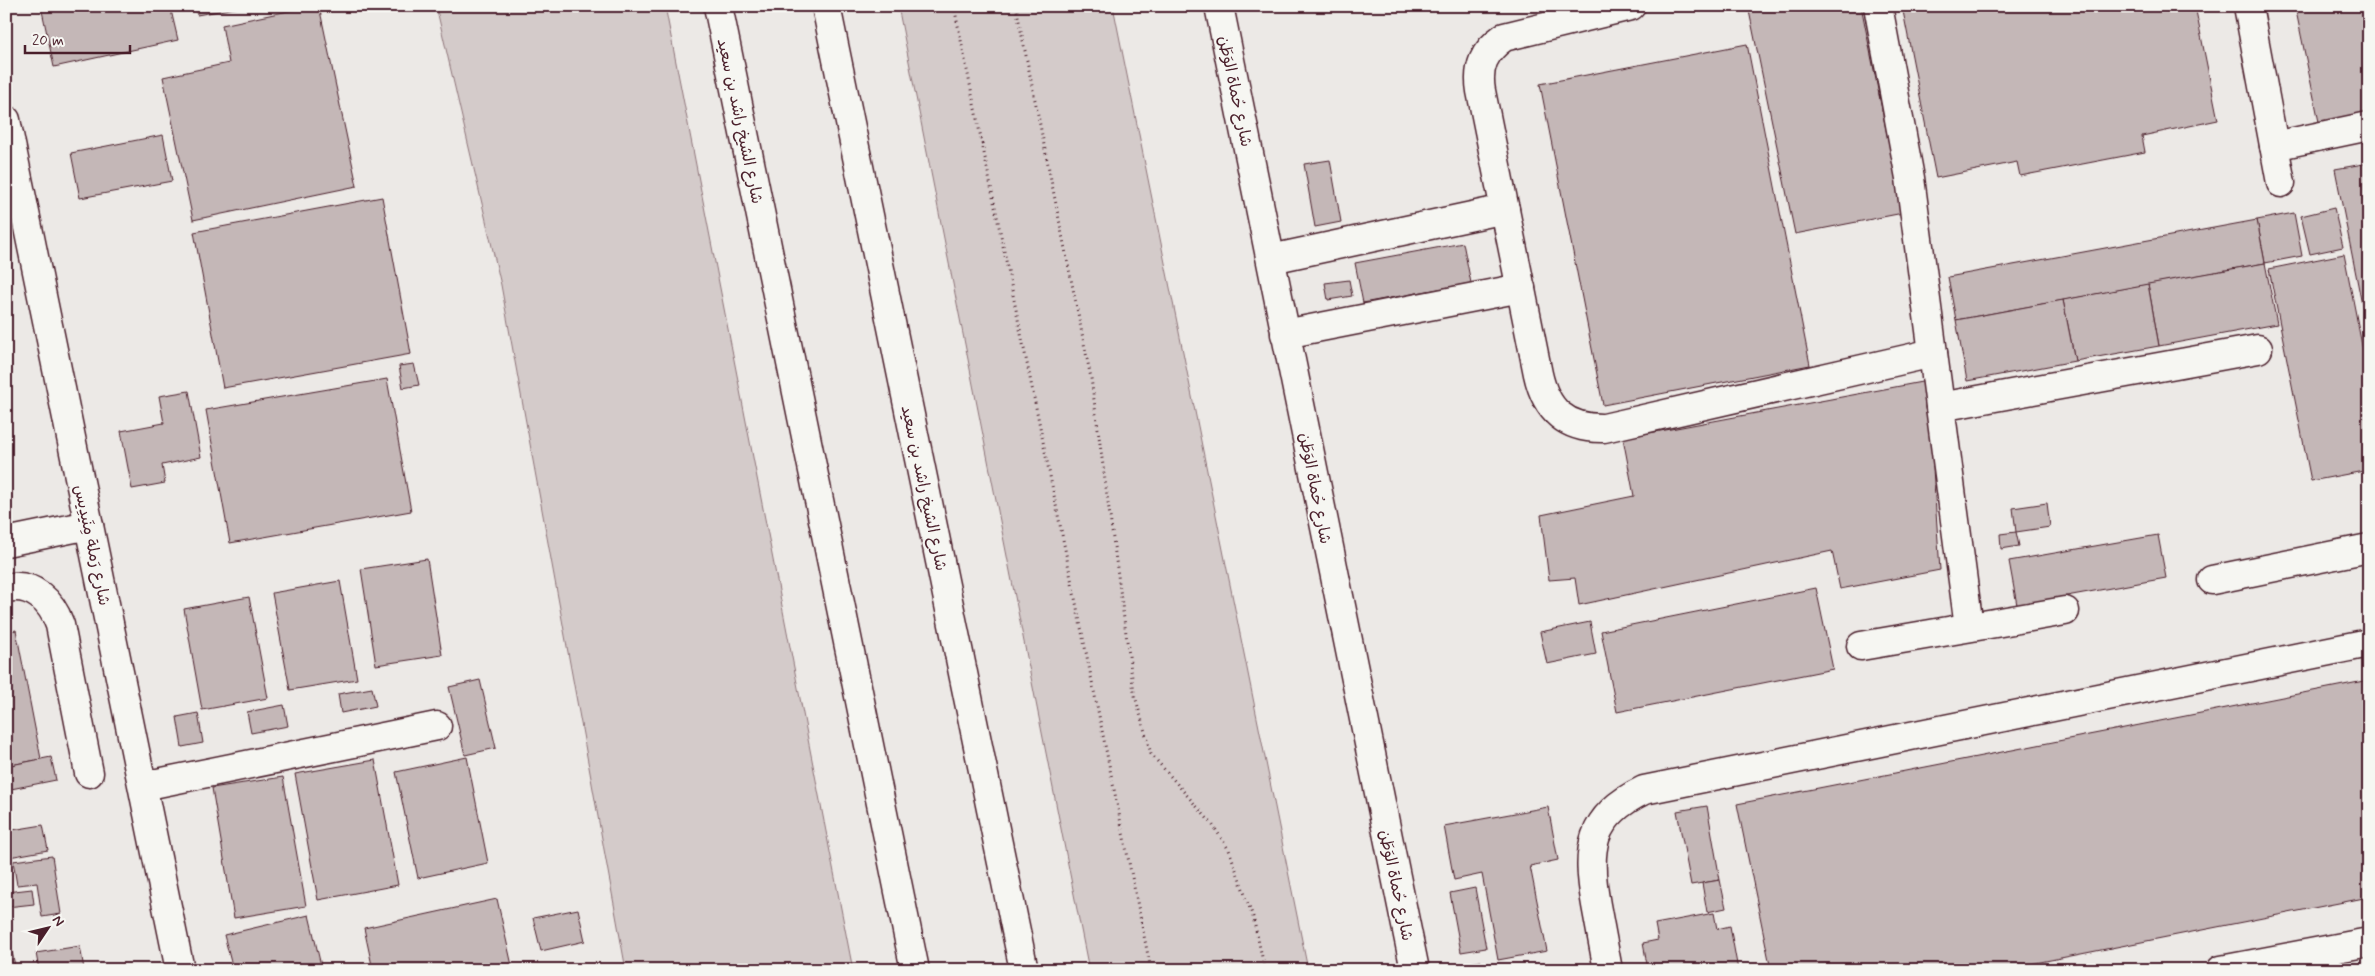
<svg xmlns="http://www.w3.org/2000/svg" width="2375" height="976" font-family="Mynerve,'Playpen Sans Arabic',sans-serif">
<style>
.green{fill:#d4cbca;stroke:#8f757a}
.building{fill:#c4b7b7;stroke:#4a1f2b}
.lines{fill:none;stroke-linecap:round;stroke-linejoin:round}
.minor-casing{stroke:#4a1f2b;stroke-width:31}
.major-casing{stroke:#4a1f2b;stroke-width:31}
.path{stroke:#4a1f2b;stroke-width:3;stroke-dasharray:1 4;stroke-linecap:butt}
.minor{stroke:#f6f6f2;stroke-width:28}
.major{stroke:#f6f6f2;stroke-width:28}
.labels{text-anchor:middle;stroke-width:4;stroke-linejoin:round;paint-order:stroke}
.street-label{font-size:16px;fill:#4a1f2b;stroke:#f6f6f2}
</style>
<rect width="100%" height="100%" fill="#ece9e6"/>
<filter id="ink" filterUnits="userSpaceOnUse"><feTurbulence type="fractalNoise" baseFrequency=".02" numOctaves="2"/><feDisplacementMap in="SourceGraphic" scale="10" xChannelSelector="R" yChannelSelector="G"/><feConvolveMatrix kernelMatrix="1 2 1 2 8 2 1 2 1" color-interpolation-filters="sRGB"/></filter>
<g filter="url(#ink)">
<g class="green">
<polygon points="436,6 665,6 853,970 626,970 501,285"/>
<polygon points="898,6 1113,6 1308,970 1089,970"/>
</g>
<g class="building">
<polygon points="41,6 170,6 178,40 54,67"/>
<polygon points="196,6 246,6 197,15"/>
<polygon points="312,6 319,6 357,186 193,220 163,77 229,63 222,25"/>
<polygon points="1748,6 1861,6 1903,213 1795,234"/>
<polygon points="1902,6 2195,6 2218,120 2142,136 2145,152 2020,176 2017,162 1936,178"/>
<polygon points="2295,6 2369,6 2369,112 2319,122"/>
<polygon points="1747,44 1810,365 1603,405 1540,84"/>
<polygon points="163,135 172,181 80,198 71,153"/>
<polygon points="1330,160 1341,222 1315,227 1304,164"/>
<polygon points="2369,163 2369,340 2335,169"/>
<polygon points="382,197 411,354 223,388 194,232"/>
<polygon points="2334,208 2343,247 2310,254 2301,216"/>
<polygon points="2294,213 2302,256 2265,263 2257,220"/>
<polygon points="2257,220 2265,263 1956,320 1948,277"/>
<polygon points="1463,243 1471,283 1363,303 1355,263"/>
<polygon points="2344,254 2369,381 2369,470 2311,481 2269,269"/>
<polygon points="2265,263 2277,324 2159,346 2148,284"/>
<polygon points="1349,280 1352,296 1328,300 1325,283"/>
<polygon points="2148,284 2159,346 2075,361 2063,300"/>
<polygon points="2063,300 2075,361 1967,381 1956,320"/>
<polygon points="414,364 419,385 403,388 399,366"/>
<polygon points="387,379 411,511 230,543 206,410"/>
<polygon points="1927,381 1940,570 1840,589 1832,551 1579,605 1575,578 1549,580 1541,515 1634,496 1623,438"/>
<polygon points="189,391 201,457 162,465 165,483 132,489 121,431 164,423 159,396"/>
<polygon points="2047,503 2050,527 2016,532 2013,508"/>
<polygon points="2016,532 2019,546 2001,549 2000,534"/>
<polygon points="2158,535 2166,578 2017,605 2009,561"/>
<polygon points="427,559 442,655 376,665 361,569"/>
<polygon points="340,581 357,679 290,690 272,593"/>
<polygon points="1816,588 1833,669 1617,712 1601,631"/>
<polygon points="249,597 268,698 202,710 184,609"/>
<polygon points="1590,622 1596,654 1547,664 1540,632"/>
<polygon points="16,630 41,759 6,766 6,632"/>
<polygon points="480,680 496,748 465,755 449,687"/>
<polygon points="2369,680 2369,897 2000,970 1771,970 1737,804"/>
<polygon points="372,688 376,706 341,713 338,694"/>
<polygon points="284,705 288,726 251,733 247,712"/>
<polygon points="198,713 203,743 182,747 177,717"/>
<polygon points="51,757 56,780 6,790 6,766"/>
<polygon points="467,757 488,863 418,878 396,772"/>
<polygon points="375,760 398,885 318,900 295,774"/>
<polygon points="283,777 306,906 234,918 212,788"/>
<polygon points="1707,806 1720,880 1691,885 1677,811"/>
<polygon points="1548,807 1558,860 1530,866 1547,951 1498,960 1482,874 1454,880 1444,826"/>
<polygon points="43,825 48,850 9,857 6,831"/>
<polygon points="52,856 61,914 42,917 37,883 17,885 13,861"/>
<polygon points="1720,880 1726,908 1707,912 1702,883"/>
<polygon points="1475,888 1486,948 1461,952 1450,893"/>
<polygon points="32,889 34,904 7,907 6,892"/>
<polygon points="497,899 513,970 373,970 364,928"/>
<polygon points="578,909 585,941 541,951 533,918"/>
<polygon points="1714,913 1717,929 1730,926 1738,970 1648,970 1643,943 1658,940 1655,924"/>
<polygon points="309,915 322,970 233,970 224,935"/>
<polygon points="6,925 16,970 6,970"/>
<polygon points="80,946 84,969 39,970 36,953"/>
<polygon points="1481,961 1482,970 1463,970 1462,964"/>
</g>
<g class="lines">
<defs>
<g id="minor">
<polyline points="1219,6 1415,970"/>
<path d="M 1631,6 L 1504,37 C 1484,51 1477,67 1481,91 L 1538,374 C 1546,410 1565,429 1604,428 L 1933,353"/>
<polyline points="1878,6 1910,178 1969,627"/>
<polyline points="2248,6 2281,183"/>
<polyline points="6,120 180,970"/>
<polyline points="2274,146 2369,126"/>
<polyline points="1271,259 1505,209"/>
<polyline points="1285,334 1521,288"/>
<polyline points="1940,407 2258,349"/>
<polyline points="6,542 89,525"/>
<polyline points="2212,580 2369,548"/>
<path d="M 6,588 C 33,582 52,602 60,625 L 89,773"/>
<polyline points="1861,646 2065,611"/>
<polyline points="143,786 437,726"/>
<path d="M 1608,970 C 1604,948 1600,927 1596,905 C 1586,850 1589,816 1644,790 L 2369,643"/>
<polyline points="2221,970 2369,942"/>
</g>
<g id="major">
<polyline points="718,6 915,970"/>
<polyline points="826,6 1024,970"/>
</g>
</defs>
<use href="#minor" class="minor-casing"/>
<use href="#major" class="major-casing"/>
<g class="path">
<polyline points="954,6 1151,970"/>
<polyline points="1016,6 1091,378 1134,692 1151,754 1212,824 1229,850 1253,917 1265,970"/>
</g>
<use href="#minor" class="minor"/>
<use href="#major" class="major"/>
</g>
</g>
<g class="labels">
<g class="street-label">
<text transform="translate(1236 91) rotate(78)" y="6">شارع حُماة الوَطَن</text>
<text transform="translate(741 121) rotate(78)" y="6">شارع الشيخ راشد بن سعيد</text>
<text transform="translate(925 488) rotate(78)" y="6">شارع الشيخ راشد بن سعيد</text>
<text transform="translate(1316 488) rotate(79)" y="6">شارع حُماة الوَطَن</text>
<text transform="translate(93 545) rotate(78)" y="6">شارع رَملة مِنَيدِيس</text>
<text transform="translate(1397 885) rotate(78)" y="6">شارع حُماة الوَطَن</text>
</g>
</g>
<rect width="2375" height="976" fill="none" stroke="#f6f6f2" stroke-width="25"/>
<rect x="12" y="12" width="2350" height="951" fill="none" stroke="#4a1f2b" stroke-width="2" filter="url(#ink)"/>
<g transform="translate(48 928) rotate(55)" stroke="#f6f6f2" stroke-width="4" paint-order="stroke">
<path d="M0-4L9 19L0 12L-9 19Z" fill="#4a1f2b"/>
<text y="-8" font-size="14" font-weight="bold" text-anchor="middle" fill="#4a1f2b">N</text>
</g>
<path d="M25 45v8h105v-8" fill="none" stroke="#4a1f2b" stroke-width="2.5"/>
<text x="32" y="45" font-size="15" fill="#4a1f2b" stroke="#f6f6f2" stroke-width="4" paint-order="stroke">20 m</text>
</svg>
